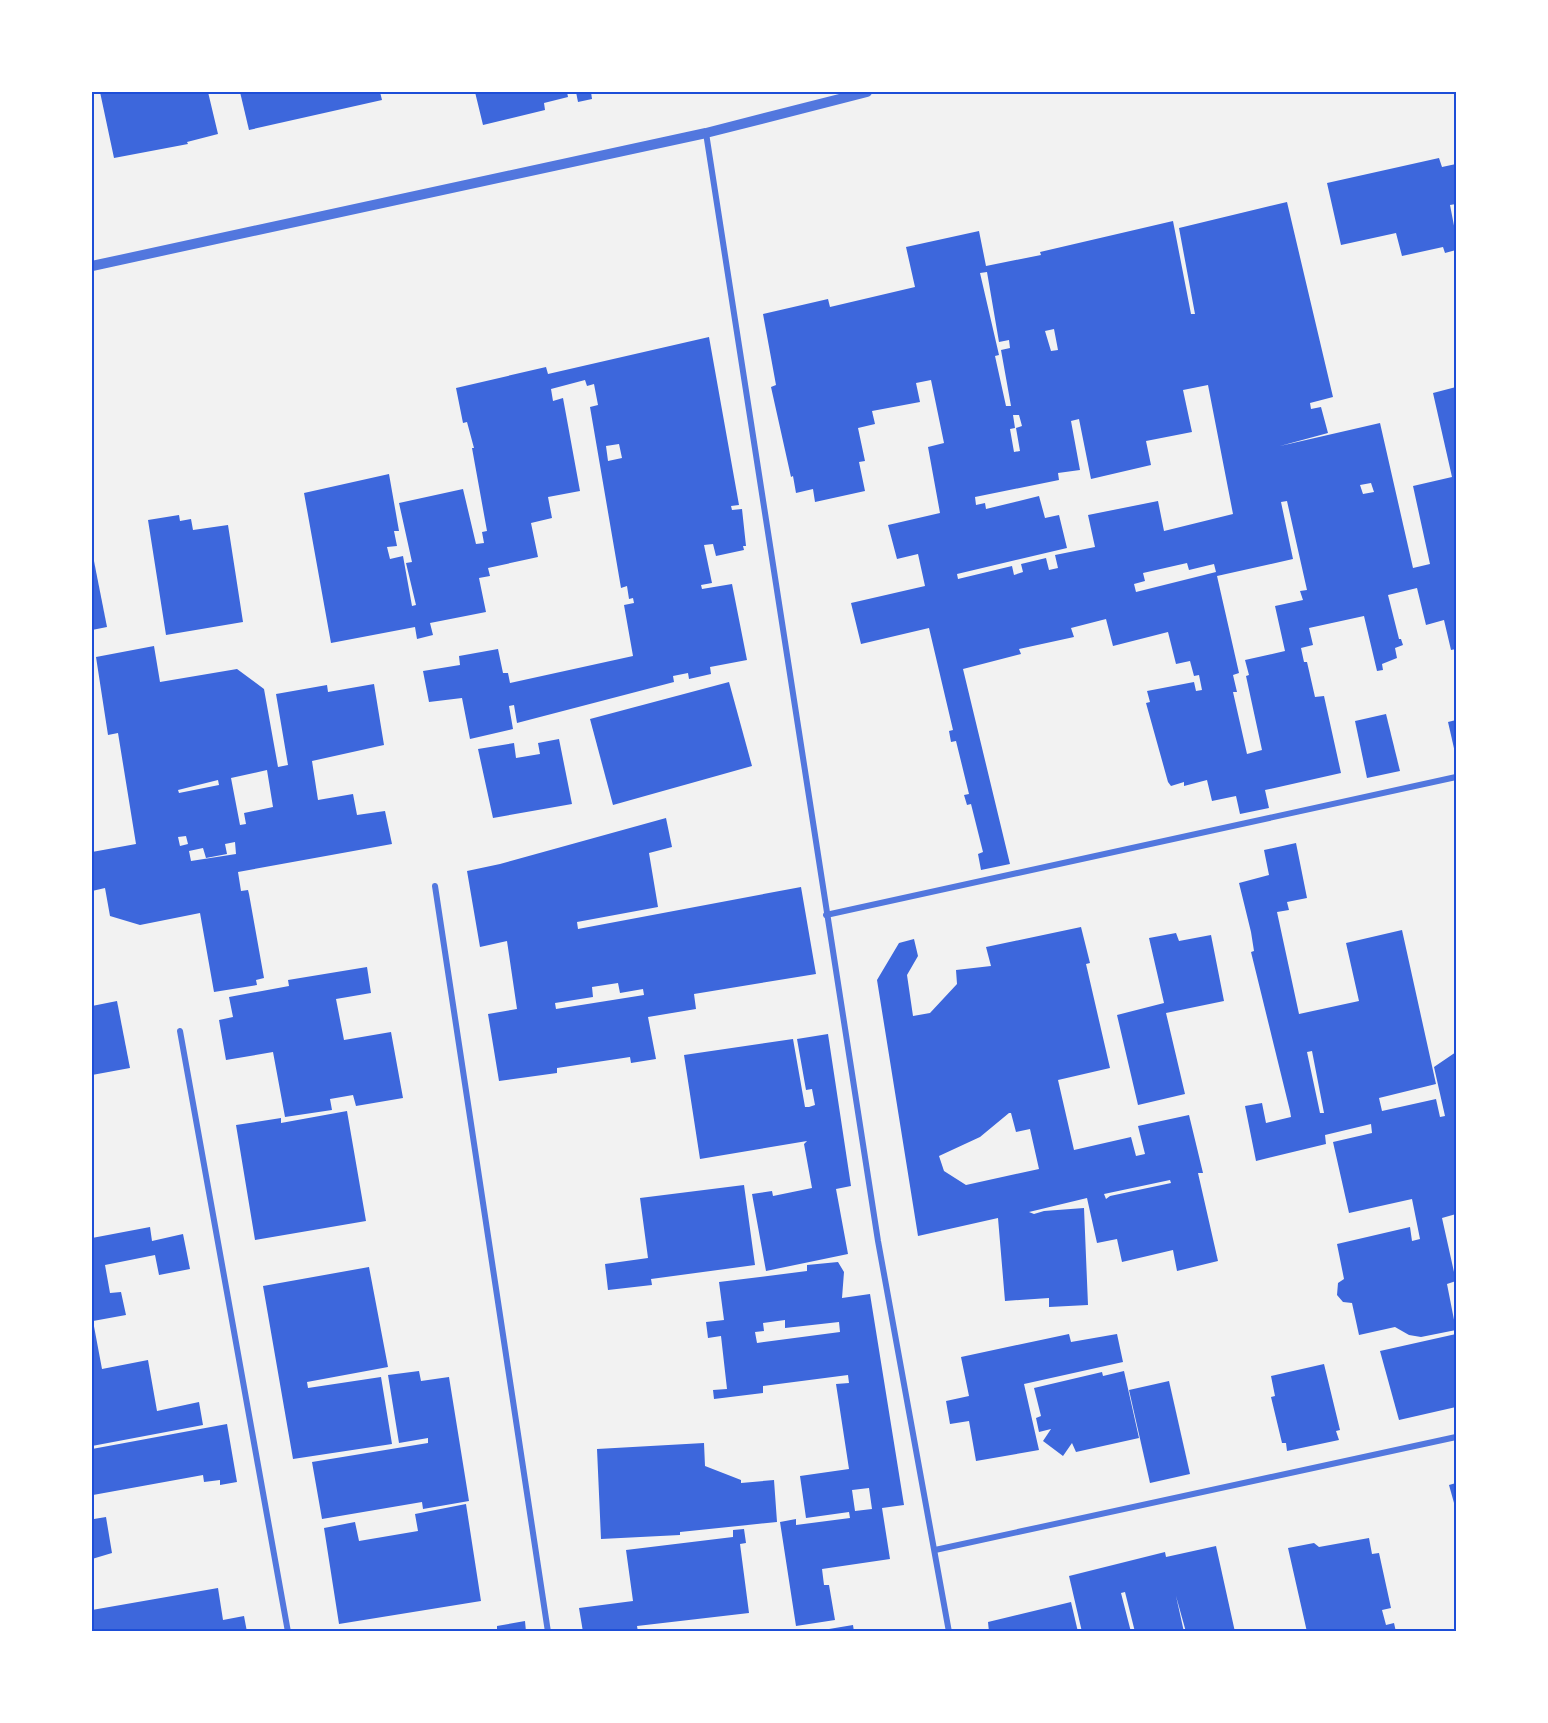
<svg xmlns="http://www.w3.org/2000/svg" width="1548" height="1723" font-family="Literata,serif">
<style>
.building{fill:#3d67dc;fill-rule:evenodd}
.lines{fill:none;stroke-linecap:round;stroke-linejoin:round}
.minor{stroke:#5277de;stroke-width:6}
.tertiary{stroke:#5277de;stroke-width:10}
.neatline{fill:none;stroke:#1d4ed8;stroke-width:2}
</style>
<rect width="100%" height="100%" fill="#f2f2f2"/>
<g class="building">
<polygon points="100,92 208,92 218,134 187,142 188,144 114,158"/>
<polygon points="240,92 380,92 382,100 249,130"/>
<polygon points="475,92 567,92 568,97 544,103 545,110 483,125"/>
<polygon points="576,92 591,92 592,99 578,102"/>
<polygon points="1439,158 1442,167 1456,164 1456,204 1450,205 1456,236 1456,250 1445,253 1443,247 1402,256 1396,233 1341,245 1327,183"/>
<path d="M 1287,202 L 1333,397 L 1310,403 L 1311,409 L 1321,407 L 1328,433 L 1280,446 L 1380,423 L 1413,568 L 1430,564 L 1413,486 L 1452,477 L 1433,393 L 1456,387 L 1456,649 L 1451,650 L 1444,620 L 1426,625 L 1417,588 L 1388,595 L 1399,639 L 1401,639 L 1403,645 L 1395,648 L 1397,658 L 1382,664 L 1383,670 L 1377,671 L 1364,616 L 1309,628 L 1313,645 L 1301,648 L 1304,662 L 1307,662 L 1315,697 L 1324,696 L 1341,773 L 1265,790 L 1269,808 L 1240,814 L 1236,796 L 1212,801 L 1207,780 L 1184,786 L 1184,782 L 1171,786 L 1168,782 L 1146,703 L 1150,702 L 1147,691 L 1194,682 L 1196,691 L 1202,690 L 1199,675 L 1194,676 L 1190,661 L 1176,664 L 1168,632 L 1113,646 L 1106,619 L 1071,628 L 1074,637 L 1019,649 L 1021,654 L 963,669 L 1010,864 L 981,870 L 978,854 L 983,852 L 971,804 L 967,805 L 964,795 L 969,794 L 956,741 L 951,742 L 949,731 L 953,730 L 929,628 L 861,644 L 851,603 L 925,586 L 918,554 L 897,559 L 888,525 L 940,513 L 928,447 L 944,443 L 931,380 L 916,383 L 920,402 L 872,411 L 875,424 L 858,428 L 865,461 L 859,462 L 865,491 L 815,502 L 813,489 L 796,493 L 793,476 L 791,477 L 771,387 L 776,385 L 763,314 L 828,299 L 830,307 L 915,287 L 906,247 L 979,231 L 986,266 L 1041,255 L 1040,252 L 1173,221 L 1191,314 L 1195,314 L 1179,228 ZM 987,272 L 999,342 L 1009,340 L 1010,348 L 1001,350 L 1011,406 L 1006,406 L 995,356 L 999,355 L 980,273 ZM 1054,329 L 1058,350 L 1051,351 L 1045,331 ZM 1208,385 L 1233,514 L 1164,531 L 1158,501 L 1088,515 L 1095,547 L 1055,555 L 1058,568 L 1049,570 L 1046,558 L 1021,564 L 1023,572 L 1014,575 L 1012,566 L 958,579 L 957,574 L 1067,548 L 1059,515 L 1045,518 L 1039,496 L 986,509 L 985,503 L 976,505 L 975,497 L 1059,480 L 1058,473 L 1080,470 L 1071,421 L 1079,419 L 1091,479 L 1151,465 L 1146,441 L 1192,432 L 1183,390 ZM 1013,415 L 1019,415 L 1022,426 L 1016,428 L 1020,451 L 1014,452 L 1010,429 L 1015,428 ZM 1371,483 L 1374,492 L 1363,494 L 1360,485 ZM 1287,501 L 1307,590 L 1300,591 L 1303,600 L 1275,606 L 1285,651 L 1245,660 L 1249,675 L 1246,676 L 1262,750 L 1247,754 L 1233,692 L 1237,692 L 1233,675 L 1239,673 L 1217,576 L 1293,559 L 1281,502 ZM 1187,563 L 1189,570 L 1214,564 L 1216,572 L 1136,592 L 1134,584 L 1145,581 L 1143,573 Z"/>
<path d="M 709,337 L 739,505 L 731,506 L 732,510 L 742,509 L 746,546 L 743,546 L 744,550 L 716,556 L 713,544 L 704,545 L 712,583 L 701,585 L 702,589 L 732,584 L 747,660 L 710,667 L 711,674 L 689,679 L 688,673 L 673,676 L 674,682 L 517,723 L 514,705 L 509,706 L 513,729 L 470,739 L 462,698 L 429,702 L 423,671 L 460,665 L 459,656 L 498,649 L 503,673 L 508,673 L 510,683 L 633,656 L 624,605 L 634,603 L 633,598 L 629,599 L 627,586 L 621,588 L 590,407 L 598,405 L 594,384 L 587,386 L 585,380 L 551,389 L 553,401 L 563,398 L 580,491 L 548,497 L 552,518 L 531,523 L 538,557 L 488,568 L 490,576 L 479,578 L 486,612 L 430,623 L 433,635 L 417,639 L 415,627 L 331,643 L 304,493 L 389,474 L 399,531 L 394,531 L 397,546 L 387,547 L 390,559 L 403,556 L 412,606 L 416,605 L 406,563 L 412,562 L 399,503 L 463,489 L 476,544 L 484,543 L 482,532 L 487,531 L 472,448 L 474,448 L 467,422 L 463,423 L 456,388 L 546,367 L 548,374 ZM 619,444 L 622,458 L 608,461 L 606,446 Z"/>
<polygon points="179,515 180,521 191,519 193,530 228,525 243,622 166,635 148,520"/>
<polygon points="92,551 107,627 92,630"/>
<path d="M 154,646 L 160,682 L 237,669 L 264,689 L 278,767 L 288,765 L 276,694 L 327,685 L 328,692 L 374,684 L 384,745 L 312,761 L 318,800 L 353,794 L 357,815 L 385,811 L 392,844 L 238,872 L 241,891 L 248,890 L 249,894 L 264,978 L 256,980 L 257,985 L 214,992 L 200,913 L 140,925 L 110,916 L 105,888 L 92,891 L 92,852 L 136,844 L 118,733 L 108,735 L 96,657 ZM 267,770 L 273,807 L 244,813 L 246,824 L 240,825 L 231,778 ZM 218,780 L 219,785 L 179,793 L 178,790 ZM 186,836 L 188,844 L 180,846 L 178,837 ZM 235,842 L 236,854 L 191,861 L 189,851 L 203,848 L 206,858 L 227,854 L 225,844 Z"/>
<polygon points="729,682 752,766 613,805 590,719"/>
<polygon points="1386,714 1400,771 1367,778 1355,721"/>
<polygon points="1456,720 1456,757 1448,722"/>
<polygon points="559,739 572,804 493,818 478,749 514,743 516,758 540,754 538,743"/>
<path d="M 666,818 L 672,847 L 649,853 L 658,907 L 577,922 L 578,929 L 801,887 L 816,974 L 694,994 L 696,1009 L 648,1017 L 656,1059 L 631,1063 L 630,1057 L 557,1068 L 557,1073 L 499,1081 L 488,1014 L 517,1009 L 507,941 L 480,947 L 467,871 L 500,864 ZM 618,983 L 620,993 L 643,989 L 644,995 L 556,1009 L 555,1003 L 593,997 L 592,987 Z"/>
<path d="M 1296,843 L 1307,898 L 1287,902 L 1289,910 L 1277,912 L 1299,1014 L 1359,1001 L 1346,943 L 1402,930 L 1436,1084 L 1379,1098 L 1382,1111 L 1436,1099 L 1440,1117 L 1445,1116 L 1434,1067 L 1456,1052 L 1456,1214 L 1442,1218 L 1456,1281 L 1447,1284 L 1456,1330 L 1421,1337 L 1409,1335 L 1395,1327 L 1359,1335 L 1352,1303 L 1343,1302 L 1337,1295 L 1338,1283 L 1344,1279 L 1337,1244 L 1410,1227 L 1412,1241 L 1420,1239 L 1412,1199 L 1349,1213 L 1333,1142 L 1372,1133 L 1371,1124 L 1325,1135 L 1326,1144 L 1256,1161 L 1245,1106 L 1262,1103 L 1266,1123 L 1291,1117 L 1290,1111 L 1251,952 L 1254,951 L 1251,932 L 1239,883 L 1269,875 L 1264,850 ZM 1312,1051 L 1324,1113 L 1320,1113 L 1307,1052 Z"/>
<path d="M 1081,927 L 1090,963 L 1086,964 L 1110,1068 L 1058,1080 L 1074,1150 L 1131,1137 L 1136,1156 L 1145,1154 L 1138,1126 L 1189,1115 L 1203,1173 L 1198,1173 L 1218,1261 L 1177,1271 L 1173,1250 L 1122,1262 L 1117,1239 L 1097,1243 L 1087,1198 L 1029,1212 L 1034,1214 L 1044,1211 L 1084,1208 L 1088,1305 L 1049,1307 L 1049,1298 L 1005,1301 L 998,1218 L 918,1236 L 877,980 L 899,943 L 914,939 L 918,956 L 907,975 L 913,1016 L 930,1013 L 957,984 L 956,970 L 991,966 L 986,947 ZM 1009,1113 L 1011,1113 L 1016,1132 L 1030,1129 L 1039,1169 L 966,1185 L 944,1171 L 939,1156 L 980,1137 ZM 1170,1180 L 1171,1183 L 1110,1196 L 1106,1199 L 1104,1194 Z"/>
<polygon points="1176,933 1179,941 1211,935 1224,1001 1166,1013 1185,1094 1138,1105 1117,1015 1164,1003 1149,938"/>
<polygon points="367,967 371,993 336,999 344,1040 391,1032 403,1098 356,1106 353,1095 330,1099 332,1110 285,1117 273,1052 226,1060 219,1020 233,1017 229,997 289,986 288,980"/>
<polygon points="117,1001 130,1068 92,1075 92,1006"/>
<polygon points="828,1034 851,1186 836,1189 848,1254 766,1271 752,1194 772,1191 773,1196 812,1188 804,1144 807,1141 700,1159 684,1055 793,1039 805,1107 809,1107 815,1105 812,1089 806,1090 797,1039"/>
<polygon points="347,1111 366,1221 255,1240 236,1125 281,1118 281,1123"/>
<polygon points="744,1185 755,1265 651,1279 652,1285 608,1290 605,1264 648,1258 640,1198"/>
<polygon points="150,1227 152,1241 183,1234 190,1269 159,1275 155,1255 105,1265 110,1293 121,1292 126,1315 93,1321 102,1369 148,1360 157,1411 199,1402 203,1425 92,1446 92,1238"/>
<path d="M 838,1262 L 844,1272 L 842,1298 L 870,1294 L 904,1505 L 882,1508 L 890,1559 L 822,1569 L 824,1585 L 829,1585 L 835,1620 L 796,1626 L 780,1522 L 796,1519 L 796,1525 L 850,1518 L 849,1512 L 806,1518 L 800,1476 L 849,1469 L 836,1384 L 849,1383 L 848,1375 L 763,1386 L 763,1393 L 714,1399 L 713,1390 L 727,1389 L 721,1336 L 708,1338 L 706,1322 L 724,1320 L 719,1282 L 807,1271 L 807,1265 ZM 785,1320 L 785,1328 L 839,1322 L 840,1332 L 757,1343 L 755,1332 L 764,1331 L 763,1323 ZM 869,1488 L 872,1509 L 855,1511 L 852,1490 Z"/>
<polygon points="369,1267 388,1367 307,1382 308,1388 381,1377 392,1444 293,1459 263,1286"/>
<polygon points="1069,1334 1071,1342 1117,1334 1123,1362 1024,1384 1039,1450 976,1461 969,1421 950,1424 946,1401 969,1396 961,1357"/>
<polygon points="1456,1334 1456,1407 1399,1420 1380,1351"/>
<polygon points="1324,1364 1340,1430 1336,1431 1339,1440 1287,1451 1286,1443 1282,1443 1271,1397 1275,1396 1271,1376"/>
<polygon points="419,1371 421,1381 449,1377 469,1501 423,1509 422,1502 322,1519 312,1462 428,1443 428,1438 399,1443 388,1375"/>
<polygon points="1124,1371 1139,1438 1076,1452 1072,1443 1063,1456 1043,1441 1051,1429 1039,1432 1036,1418 1041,1416 1034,1388 1102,1372 1103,1376"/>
<polygon points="1169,1381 1190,1474 1150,1483 1129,1390"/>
<polygon points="227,1424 237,1482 220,1485 220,1480 204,1482 203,1475 93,1495 92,1449"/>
<polygon points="704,1443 705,1466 741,1480 741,1483 774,1480 777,1522 680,1532 680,1535 601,1539 597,1449"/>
<polygon points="1456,1483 1456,1510 1449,1485"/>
<polygon points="466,1504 481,1601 339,1624 324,1528 355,1522 359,1541 418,1531 415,1514"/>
<polygon points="92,1509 94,1519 106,1517 112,1553 92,1559"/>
<polygon points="744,1529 746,1543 740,1544 749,1613 637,1626 638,1632 583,1632 579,1608 633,1601 626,1550 733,1537 733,1530"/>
<polygon points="1369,1538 1372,1554 1379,1553 1391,1608 1382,1610 1386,1625 1394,1623 1396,1632 1307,1632 1288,1548 1314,1543 1319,1547"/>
<polygon points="1216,1546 1235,1632 1186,1632 1176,1596 1184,1632 1135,1632 1125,1592 1121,1593 1131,1632 1082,1632 1069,1576 1165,1552 1166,1557"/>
<polygon points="218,1588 223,1620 244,1616 247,1632 92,1632 92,1610"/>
<polygon points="1071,1602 1078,1632 989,1632 988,1622"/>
<polygon points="525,1621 526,1632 497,1632 497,1626"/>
<polygon points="853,1625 854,1632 829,1632 829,1629"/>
</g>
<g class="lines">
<g class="minor">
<polyline points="706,133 878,1241 949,1632"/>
<polyline points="435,886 548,1632"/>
<polyline points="826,915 1456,777"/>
<polyline points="180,1031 288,1632"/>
<polyline points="935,1550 1456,1437"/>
</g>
<polyline class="tertiary" points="92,266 706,133 867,92"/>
</g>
<rect width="1548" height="1723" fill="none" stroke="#ffffff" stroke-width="186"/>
<rect x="93" y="93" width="1362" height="1537" class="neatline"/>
</svg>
